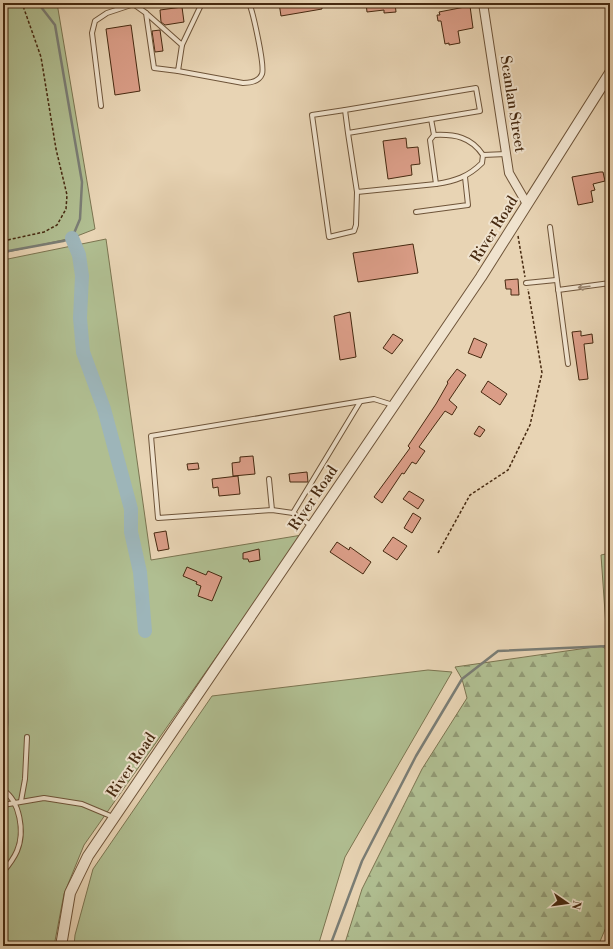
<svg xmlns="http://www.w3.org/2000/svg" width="613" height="949" font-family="'Libre Bodoni',serif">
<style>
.grass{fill:#b0be91;stroke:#7b7450}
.forest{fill:url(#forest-firs);stroke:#7b7450}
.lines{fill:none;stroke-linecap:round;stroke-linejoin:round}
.stream{stroke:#7a7d75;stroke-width:2.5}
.river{stroke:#9db5b9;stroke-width:14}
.building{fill:#da9d87;stroke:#462910}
.service-casing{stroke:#6e5439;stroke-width:6}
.minor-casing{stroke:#6e5439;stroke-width:10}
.tertiary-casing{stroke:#6e5439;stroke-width:12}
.path{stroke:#462910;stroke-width:1.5;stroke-dasharray:3 2;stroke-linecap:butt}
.service{stroke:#f0e3ce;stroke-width:4}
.minor{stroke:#f0e3ce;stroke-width:8}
.tertiary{stroke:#f0e3ce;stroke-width:10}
.oneway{stroke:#9b866f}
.labels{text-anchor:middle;stroke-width:4;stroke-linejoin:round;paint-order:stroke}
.street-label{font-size:15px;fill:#462910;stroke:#f0e3ce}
</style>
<defs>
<pattern id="forest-firs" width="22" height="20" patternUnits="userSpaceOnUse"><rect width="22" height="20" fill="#b0be91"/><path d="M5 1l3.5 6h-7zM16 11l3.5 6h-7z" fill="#919a75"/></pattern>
</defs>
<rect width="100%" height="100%" fill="#e8d4b4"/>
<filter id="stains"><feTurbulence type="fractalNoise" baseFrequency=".005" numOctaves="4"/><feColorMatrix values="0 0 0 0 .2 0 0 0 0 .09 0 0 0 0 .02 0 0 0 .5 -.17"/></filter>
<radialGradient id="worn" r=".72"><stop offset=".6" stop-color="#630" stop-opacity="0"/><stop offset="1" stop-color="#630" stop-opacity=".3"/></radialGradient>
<g class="grass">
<polygon points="3,3 57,3 95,229 72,238 3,253"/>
<polygon points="106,239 151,560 302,535 84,845 64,894 54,946 3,946 3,260"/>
<polygon points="428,670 452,672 345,857 318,946 74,946 75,935 93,869 212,696"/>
</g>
<g class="forest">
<polygon points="610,553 610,641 607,641 601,555"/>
<polygon points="601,646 610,651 610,918 598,946 344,946 362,889 422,769 467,698 462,679 455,667"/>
</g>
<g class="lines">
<g class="stream">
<polyline points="3,252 63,241 72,238 80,219 82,182 55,25 38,3"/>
<path d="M 3,680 C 6,699 11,725 3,744"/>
<polyline points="330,946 362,861 416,756 462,679 498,651 610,646"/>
</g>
<polyline class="river" points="72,238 79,255 82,276 80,318 83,352 104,409 131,509 131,532 140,572 145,631"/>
</g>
<g class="building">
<polygon points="279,3 322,3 322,9 281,16"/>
<polygon points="366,3 395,3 396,12 384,13 384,10 367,12"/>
<polygon points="470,6 473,28 458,31 460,43 449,45 449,43 445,44 441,21 438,21 437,15 440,15 439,12"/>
<polygon points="182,7 184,22 165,25 161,22 160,10"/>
<polygon points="131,25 140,91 115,95 106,29"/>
<polygon points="160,30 163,51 155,52 152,31"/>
<polygon points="406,138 407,148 418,147 420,164 411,165 412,175 388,179 383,141"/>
<polygon points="600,172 603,172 605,181 593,184 595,190 591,191 593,202 578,205 572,177"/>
<polygon points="413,244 418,273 358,282 353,253"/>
<polygon points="518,279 519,295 511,295 511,289 506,289 505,280"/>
<polygon points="350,312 356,357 340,360 334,316"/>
<polygon points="581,331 581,336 592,334 593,343 584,344 588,379 579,380 572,332"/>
<polygon points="393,334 403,340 392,354 383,348"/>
<polygon points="474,338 487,344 481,358 468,353"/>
<polygon points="457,369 466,375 449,400 457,407 452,415 445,411 434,426 419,447 425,451 416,464 412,462 404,474 402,473 382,503 374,497 410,448 408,446 436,404 448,383 447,382"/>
<polygon points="488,381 507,394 500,405 481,392"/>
<polygon points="479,426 485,430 480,437 474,434"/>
<polygon points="253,456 255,474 233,476 232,463 240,462 240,457"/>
<polygon points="198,463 199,469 188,470 187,464"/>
<polygon points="307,472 308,482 290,482 289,474"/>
<polygon points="238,476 240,494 219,496 218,487 213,488 212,479"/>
<polygon points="409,491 424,500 418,509 403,499"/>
<polygon points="413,513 421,518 412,533 404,528"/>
<polygon points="166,531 169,549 158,551 154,533"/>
<polygon points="393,537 407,546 397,560 383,551"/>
<polygon points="337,542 349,550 350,547 371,562 363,574 330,552"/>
<polygon points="259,549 260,560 249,562 248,559 243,559 243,553"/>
<polygon points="187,567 206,575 208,571 222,577 212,601 198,596 201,586 196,584 197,582 183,576"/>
</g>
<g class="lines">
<defs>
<g id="service">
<polyline points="132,3 146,13 154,68 178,71 182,45"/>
<polyline points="146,13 182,45 202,3"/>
<path d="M 178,71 L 243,83 C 250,83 259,82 262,74 C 265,66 253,12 249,3"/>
<polyline points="101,106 92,33 95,21 107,13 134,4"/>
<polyline points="345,110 312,115 329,237 354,231 356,225 357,192"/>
<polyline points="431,119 434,135"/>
<polyline points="348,133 345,110 476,88 480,111 348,133 357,192 436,184"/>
<path d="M 483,155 L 482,163 C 468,177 455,181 436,184 L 430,140 L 434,135 C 455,134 471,137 483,155 L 506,154"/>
<polyline points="416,212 468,205 465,177"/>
<polyline points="550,227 568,364"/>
<polyline points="610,256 610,259"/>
<polyline points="526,283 556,280"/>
<polyline points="558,290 610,283"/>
<polyline points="269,479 272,510"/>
<polyline points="293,513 360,402"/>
<polyline points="312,526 293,513 272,510 158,518 151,436 374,399 393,405"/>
<path d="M 3,790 C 20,801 25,832 17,851 C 14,858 8,866 3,872"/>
<polyline points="21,801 25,779 27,737"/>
<polyline points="3,805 44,798 82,804 113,817"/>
</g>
<polyline id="minor" points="483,3 509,173 527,204"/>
<polyline id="tertiary" points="61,946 70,893 88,856 481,277 610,73"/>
</defs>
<use href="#service" class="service-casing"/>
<use href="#minor" class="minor-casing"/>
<use href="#tertiary" class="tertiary-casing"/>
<g class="path">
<polyline points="518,236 525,277"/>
<polyline points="3,241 44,232 57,225 66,209 67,195 56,149 41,57 22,3"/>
<polyline points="438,553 470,495 508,470 530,425 542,373 528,289"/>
</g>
<use href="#service" class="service"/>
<use href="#minor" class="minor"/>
<use href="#tertiary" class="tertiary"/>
</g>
<defs><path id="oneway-shaft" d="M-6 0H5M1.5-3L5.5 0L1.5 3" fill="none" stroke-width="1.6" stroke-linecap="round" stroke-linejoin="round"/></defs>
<use class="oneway" href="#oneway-shaft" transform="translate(584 287) rotate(173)"/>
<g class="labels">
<g class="street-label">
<text transform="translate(513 104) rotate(81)" y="5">Scanlan Street</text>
<text transform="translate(494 229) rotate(-58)" y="5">River Road</text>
<text transform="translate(313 498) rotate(-56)" y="5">River Road</text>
<text transform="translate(131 765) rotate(-56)" y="5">River Road</text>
</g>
</g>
<rect width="613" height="949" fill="none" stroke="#e8d4b4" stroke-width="16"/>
<rect x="4" y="4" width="605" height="941" fill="none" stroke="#462910" stroke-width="2"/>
<rect x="8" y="8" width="597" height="933" fill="none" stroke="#462910"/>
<g transform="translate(567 903) rotate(103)" stroke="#f0e3ce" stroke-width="3" paint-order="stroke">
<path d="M0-3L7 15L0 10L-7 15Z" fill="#462910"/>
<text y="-6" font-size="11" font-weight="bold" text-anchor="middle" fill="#462910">N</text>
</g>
<rect width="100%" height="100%" filter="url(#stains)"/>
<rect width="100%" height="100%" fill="url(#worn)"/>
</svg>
